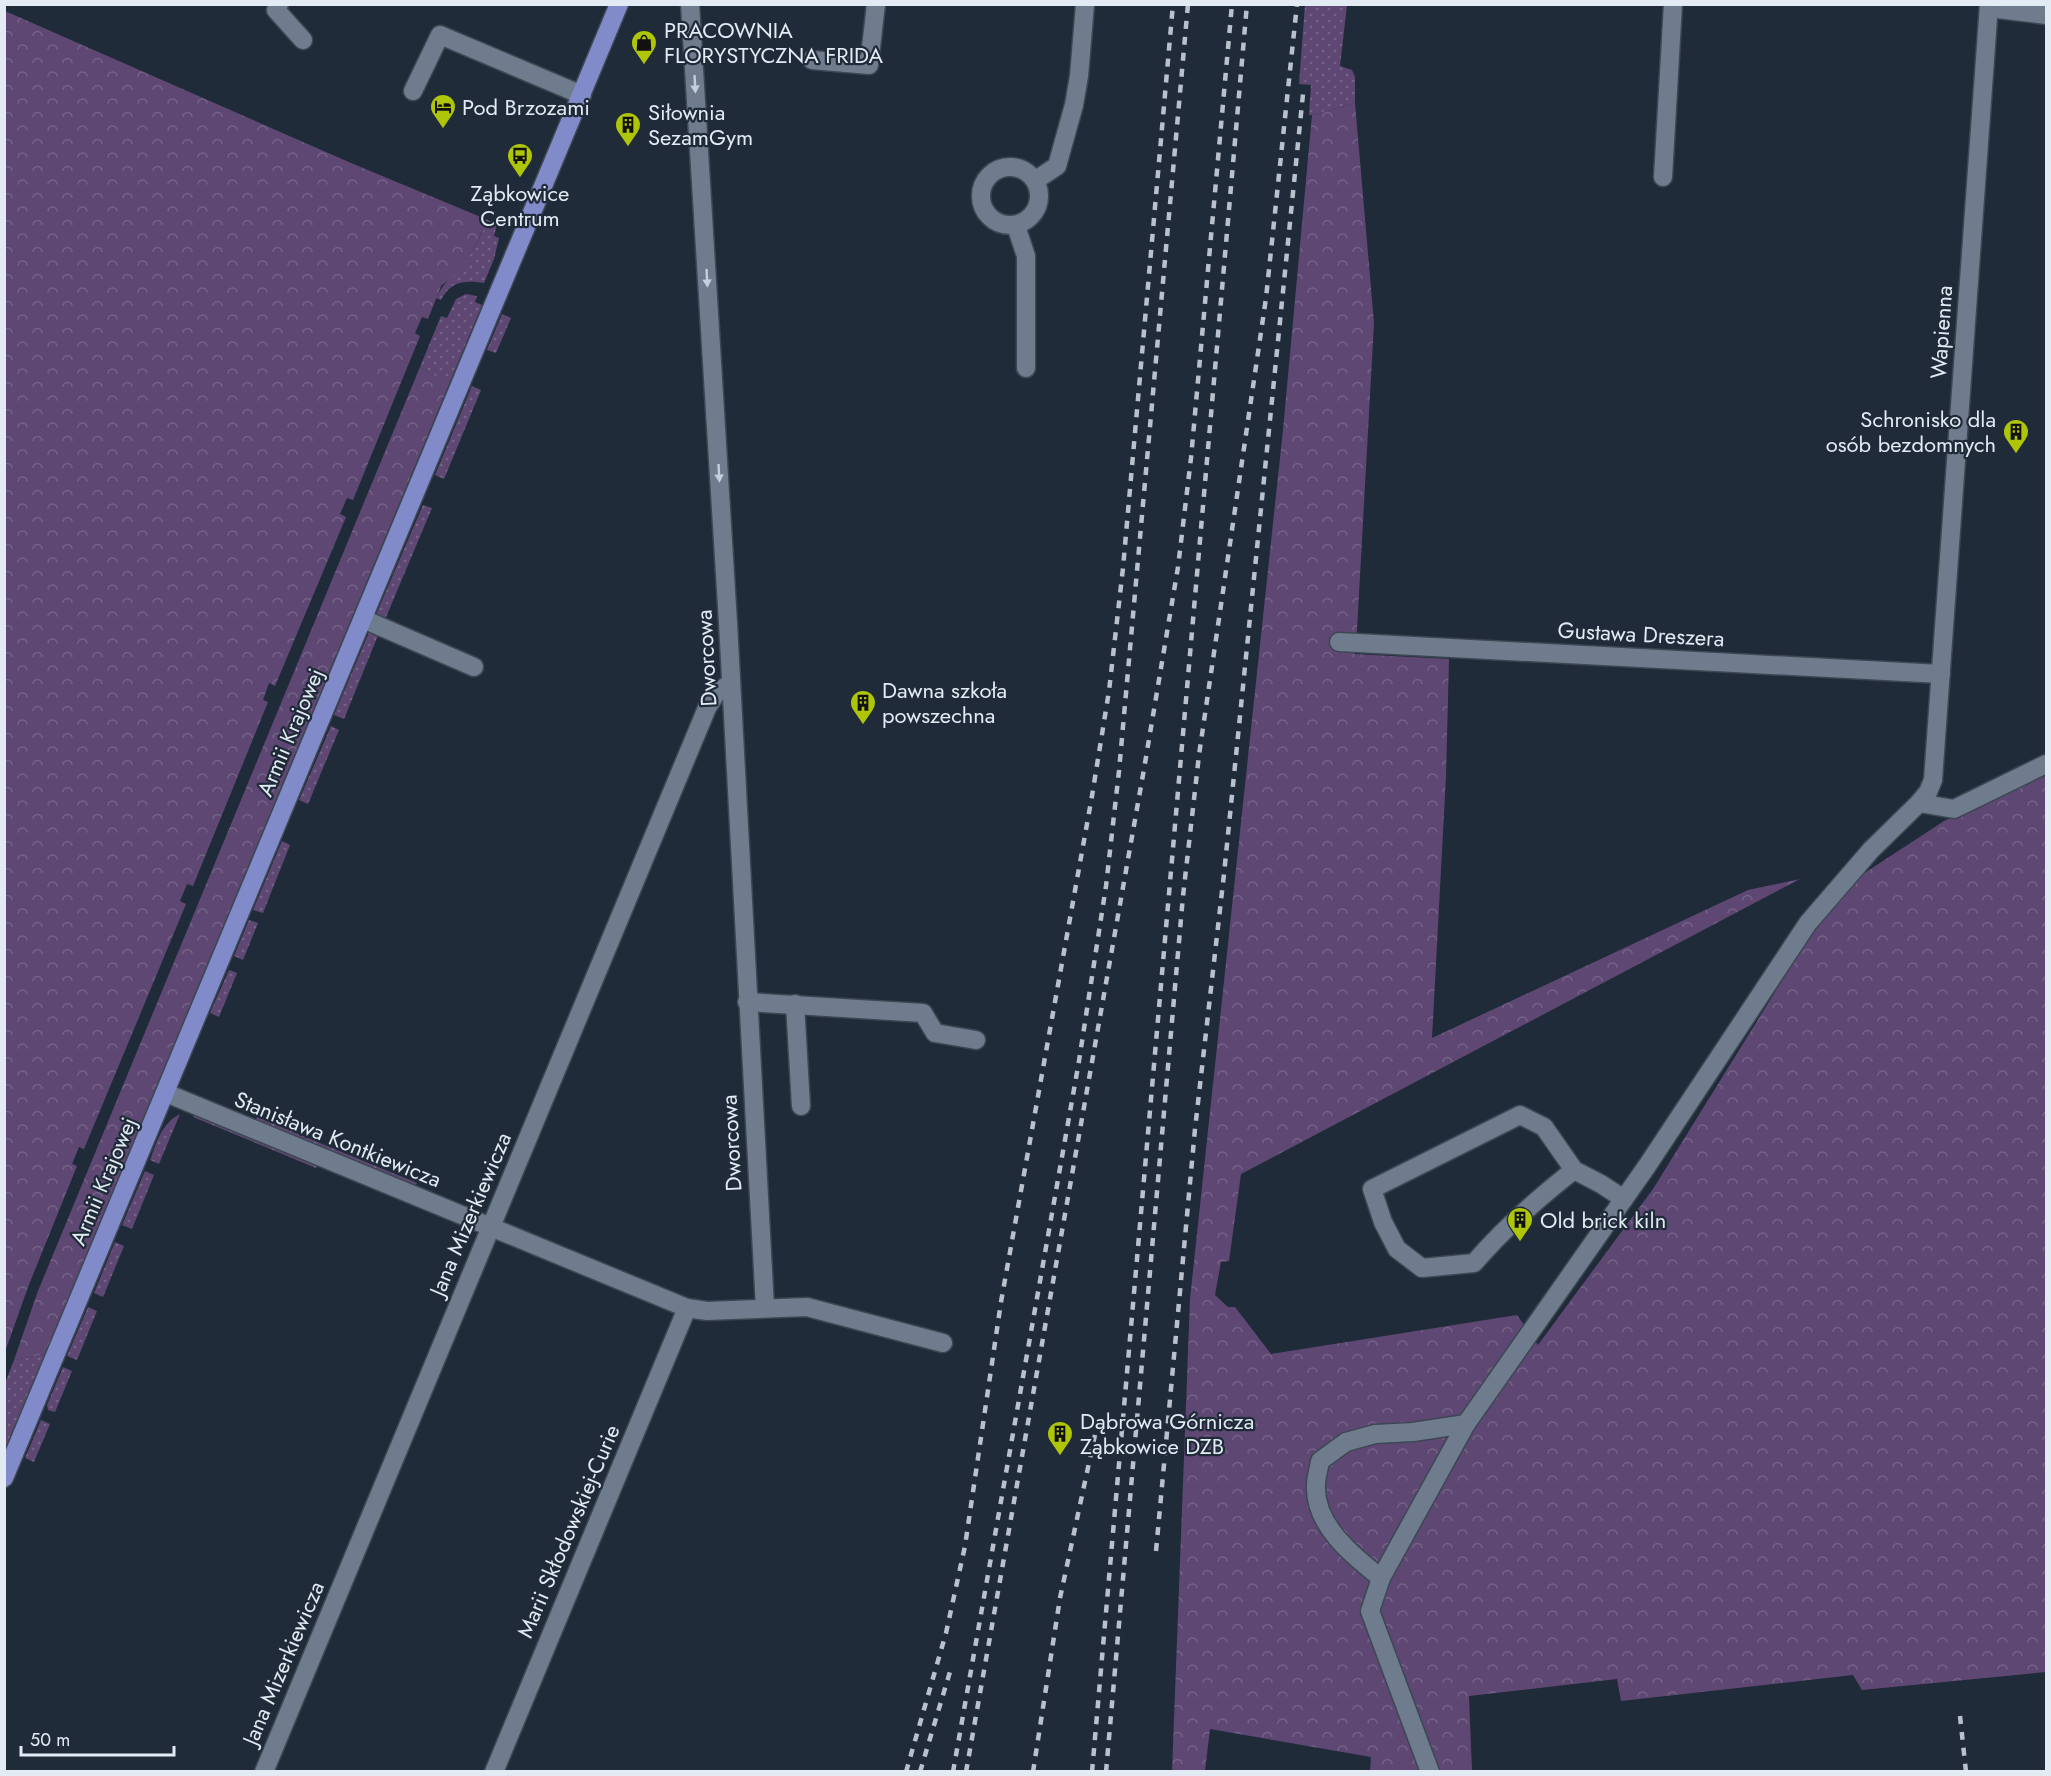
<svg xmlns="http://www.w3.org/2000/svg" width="2051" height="1776" font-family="Jost,sans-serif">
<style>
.grass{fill:url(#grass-dots)}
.forest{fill:url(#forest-crowns)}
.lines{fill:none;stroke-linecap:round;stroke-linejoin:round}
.minor-casing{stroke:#3d4753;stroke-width:21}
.major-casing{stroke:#3d4753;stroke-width:21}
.minor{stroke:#6e7c8d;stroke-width:18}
.major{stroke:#828bca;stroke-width:18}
.rail{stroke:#b9c2cc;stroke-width:4.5;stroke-dasharray:8 8;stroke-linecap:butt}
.oneway{fill:#c5ceda}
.labels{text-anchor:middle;stroke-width:4.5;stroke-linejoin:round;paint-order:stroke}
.poi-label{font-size:22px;fill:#e2eaf3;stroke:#202b39;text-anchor:start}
.street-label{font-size:22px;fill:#e2eaf3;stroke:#202b39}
</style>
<defs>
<pattern id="grass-dots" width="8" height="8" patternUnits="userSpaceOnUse" patternTransform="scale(1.5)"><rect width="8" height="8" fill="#5e4873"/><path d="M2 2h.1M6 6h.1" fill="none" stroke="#756387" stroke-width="1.8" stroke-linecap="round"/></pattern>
<pattern id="forest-crowns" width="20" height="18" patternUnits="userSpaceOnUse" patternTransform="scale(1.5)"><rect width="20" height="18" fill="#5e4873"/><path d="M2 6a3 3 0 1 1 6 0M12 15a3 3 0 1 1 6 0" fill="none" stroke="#756387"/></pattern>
</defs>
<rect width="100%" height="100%" fill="#202b39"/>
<g class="grass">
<polygon points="1305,5 1347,5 1340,66 1352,70 1355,77 1355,103 1312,115 1309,115 1311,85 1299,84"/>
<path d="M 488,220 L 497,224 L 494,236 L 499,238 L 494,259 L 484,283 C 464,280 451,281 441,300 L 436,298 C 443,282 458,272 468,258 C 476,246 482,232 488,220 Z"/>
<polygon points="466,294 477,296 475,302 482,305 452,377 437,377 420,367 441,316 447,318 456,299"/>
<polygon points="502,314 511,318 496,353 487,350"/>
<polygon points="472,386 481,390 444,479 435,475"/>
<polygon points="423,505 432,508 384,622 375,617"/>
<polygon points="370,630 379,633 344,719 334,715"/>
<polygon points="331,726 339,730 308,804 299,800"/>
<polygon points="282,841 290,845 263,913 253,910"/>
<polygon points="249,920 258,923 243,960 234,956"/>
<polygon points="229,970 237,973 219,1017 210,1013"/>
<path d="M 180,1114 L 159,1164 L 150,1160 C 157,1142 161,1124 180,1114 Z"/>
<polygon points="194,1114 317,1165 316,1168 193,1117"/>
<polygon points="257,1117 417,1183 415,1186 256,1120"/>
<polygon points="145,1171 154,1175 132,1229 122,1225"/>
<polygon points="115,1242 124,1246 103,1297 94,1293"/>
<polygon points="88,1307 97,1311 77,1360 67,1356"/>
<polygon points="45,1354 5,1449 5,1383 14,1360"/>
<polygon points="63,1367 72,1371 55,1412 48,1410 47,1405"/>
<polygon points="41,1420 50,1424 34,1462 25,1458"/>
</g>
<g class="forest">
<polygon points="5,11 351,163 488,220 470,256 455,275 441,286 428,319 422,317 415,333 420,336 353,500 347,498 340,514 346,517 275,686 269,683 263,700 268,702 193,886 187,884 180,901 186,904 84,1149 79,1147 72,1164 77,1166 28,1287 5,1352"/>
<polygon points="1355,103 1374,323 1357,630 1354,654 1449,659 1446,776 1432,1038 1748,890 1800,879 1241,1174 1229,1261 1221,1262 1215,1295 1228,1307 1235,1307 1271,1354 1517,1315 1538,1345 1653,1189 1798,955 1832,906 1860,876 1944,821 2046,773 2046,1672 1862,1690 1853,1675 1621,1701 1617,1679 1469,1696 1472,1771 1370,1771 1371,1757 1210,1729 1205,1771 1172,1772 1190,1299 1283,430 1312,115"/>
<polygon points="420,367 437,377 452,377 45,1354 14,1360 38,1291"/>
</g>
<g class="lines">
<defs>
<g id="minor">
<polyline points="279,4 276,10 303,40"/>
<polyline points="690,4 728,623 765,1308"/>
<polyline points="1989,8 2046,15"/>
<polyline points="812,60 869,65 876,4"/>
<polyline points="413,91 440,35 582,95"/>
<circle cx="1010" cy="196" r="29"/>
<polyline points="1663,177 1673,4"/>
<polyline points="1036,180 1057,166 1074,105 1079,76 1085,4"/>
<polyline points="1016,226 1026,256 1026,368"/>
<polyline points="363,619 474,667"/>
<polyline points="1339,642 1941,674"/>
<polyline points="1919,803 1954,809 2046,764"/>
<polyline points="747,1002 923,1013 935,1033 976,1040"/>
<polyline points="795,1004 801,1106"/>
<polyline points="166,1093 687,1308 707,1311 807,1307 943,1343"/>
<path d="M 1574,1170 C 1537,1199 1504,1228 1474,1263 L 1422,1268 L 1397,1249 L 1383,1222 L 1372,1189 L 1520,1115 L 1544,1127 L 1574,1170 L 1601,1184 L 1624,1199"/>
<path d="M 1381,1578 C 1353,1556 1314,1525 1316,1485 C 1316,1477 1319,1469 1320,1461 L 1346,1442 L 1375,1434 L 1413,1432 L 1466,1424"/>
<polyline points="264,1772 707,708 717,692 731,683"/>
<polyline points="494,1772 687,1308"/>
<polyline points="1430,1772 1370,1611 1381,1578 1466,1424 1647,1166 1808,923 1871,850 1919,803 1928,792 1933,780 1989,4"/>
</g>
<polyline id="major" points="4,1478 619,4"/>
</defs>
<use href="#minor" class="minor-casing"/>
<use href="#major" class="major-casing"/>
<use href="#minor" class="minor"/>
<use href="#major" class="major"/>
<g class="rail">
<polyline points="1156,1551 1195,1129 1224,874 1303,94"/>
<polyline points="1960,1716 1966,1772"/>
<polyline points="1163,1771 1163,1772"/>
<polyline points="906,1772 946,1633 965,1546 1001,1302 1092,796 1109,691 1123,568 1173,4"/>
<polyline points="920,1772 952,1665"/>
<polyline points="953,1772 1079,1061 1106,886 1119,771 1188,4"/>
<polyline points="966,1772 1144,769 1178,567 1191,458 1232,4"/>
<polyline points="1033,1772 1060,1598 1095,1435"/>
<polyline points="1092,1772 1247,4"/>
<polyline points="1106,1772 1183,896 1199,755 1266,298 1297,4"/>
</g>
</g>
<defs><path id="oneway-solid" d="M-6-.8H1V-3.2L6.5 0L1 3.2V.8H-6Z" transform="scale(1.5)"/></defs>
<g class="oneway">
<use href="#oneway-solid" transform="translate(695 84) rotate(87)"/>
<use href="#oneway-solid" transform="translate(707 278) rotate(87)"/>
<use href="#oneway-solid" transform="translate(719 473) rotate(87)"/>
</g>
<defs>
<symbol id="shop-pin" viewBox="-11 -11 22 30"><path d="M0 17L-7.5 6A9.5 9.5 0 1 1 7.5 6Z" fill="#aec508" stroke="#202b39"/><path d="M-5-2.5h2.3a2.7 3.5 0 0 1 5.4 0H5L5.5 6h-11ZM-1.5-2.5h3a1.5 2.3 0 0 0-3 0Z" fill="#111"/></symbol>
<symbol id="hotel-pin" viewBox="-11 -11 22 30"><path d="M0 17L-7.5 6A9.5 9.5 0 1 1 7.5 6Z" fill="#aec508" stroke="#202b39"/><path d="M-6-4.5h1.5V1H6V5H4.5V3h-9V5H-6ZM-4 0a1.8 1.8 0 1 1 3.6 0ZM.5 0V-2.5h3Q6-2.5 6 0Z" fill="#111"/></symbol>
<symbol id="building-pin" viewBox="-11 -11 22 30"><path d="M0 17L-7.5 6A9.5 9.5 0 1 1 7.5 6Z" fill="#aec508" stroke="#202b39"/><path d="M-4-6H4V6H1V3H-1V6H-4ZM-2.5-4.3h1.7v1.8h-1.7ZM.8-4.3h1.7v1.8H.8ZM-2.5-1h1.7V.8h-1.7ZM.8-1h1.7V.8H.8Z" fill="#111"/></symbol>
<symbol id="bus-pin" viewBox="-11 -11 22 30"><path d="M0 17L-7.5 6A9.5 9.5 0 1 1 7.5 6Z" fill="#aec508" stroke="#202b39"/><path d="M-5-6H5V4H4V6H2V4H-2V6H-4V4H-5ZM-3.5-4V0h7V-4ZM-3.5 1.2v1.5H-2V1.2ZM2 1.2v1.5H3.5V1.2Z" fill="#111"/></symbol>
</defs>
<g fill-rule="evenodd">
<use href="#shop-pin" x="629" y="28" width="30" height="40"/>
<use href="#hotel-pin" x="428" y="92" width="30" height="40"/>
<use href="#building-pin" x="613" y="110" width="30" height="40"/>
<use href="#bus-pin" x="505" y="141" width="30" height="40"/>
<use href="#building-pin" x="2001" y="417" width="30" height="40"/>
<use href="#building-pin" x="848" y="688" width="30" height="40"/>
<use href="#building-pin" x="1505" y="1205" width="30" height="40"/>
<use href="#building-pin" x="1045" y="1419" width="30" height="40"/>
</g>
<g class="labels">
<g class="poi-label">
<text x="664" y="38">PRACOWNIA<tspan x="664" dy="25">FLORYSTYCZNA FRIDA</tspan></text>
<text x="462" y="115">Pod Brzozami</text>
<text x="648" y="120">Siłownia<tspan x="648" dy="25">SezamGym</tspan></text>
<text x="520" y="201" text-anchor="middle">Ząbkowice<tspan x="520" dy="25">Centrum</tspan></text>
<text x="1996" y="427" text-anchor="end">Schronisko dla<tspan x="1996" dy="25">osób bezdomnych</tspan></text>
<text x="882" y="698">Dawna szkoła<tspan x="882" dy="25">powszechna</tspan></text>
<text x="1540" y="1228">Old brick kiln</text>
<text x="1080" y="1429">Dąbrowa Górnicza<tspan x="1080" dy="25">Ząbkowice DZB</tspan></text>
</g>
<g class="street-label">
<text transform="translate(1941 332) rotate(-86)" y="8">Wapienna</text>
<text transform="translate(1641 634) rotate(3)" y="8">Gustawa Dreszera</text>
<text transform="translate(706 658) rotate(-93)" y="8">Dworcowa</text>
<text transform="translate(290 732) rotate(-67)" y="8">Armii Krajowej</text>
<text transform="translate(338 1139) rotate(22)" y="8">Stanisława Kontkiewicza</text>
<text transform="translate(731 1143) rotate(-93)" y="8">Dworcowa</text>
<text transform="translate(103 1181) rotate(-67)" y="8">Armii Krajowej</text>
<text transform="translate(470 1214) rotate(-67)" y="8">Jana Mizerkiewicza</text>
<text transform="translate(568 1531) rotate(-67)" y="8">Marii Skłodowskiej-Curie</text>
<text transform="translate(283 1663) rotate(-67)" y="8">Jana Mizerkiewicza</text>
</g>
</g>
<rect width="2051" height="1776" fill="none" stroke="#e2eaf3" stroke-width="12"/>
<path d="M21 1746v9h153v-9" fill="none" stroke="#e2eaf3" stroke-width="3"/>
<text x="30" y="1746" font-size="18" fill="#e2eaf3" stroke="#202b39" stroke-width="4.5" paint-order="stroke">50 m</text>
</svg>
